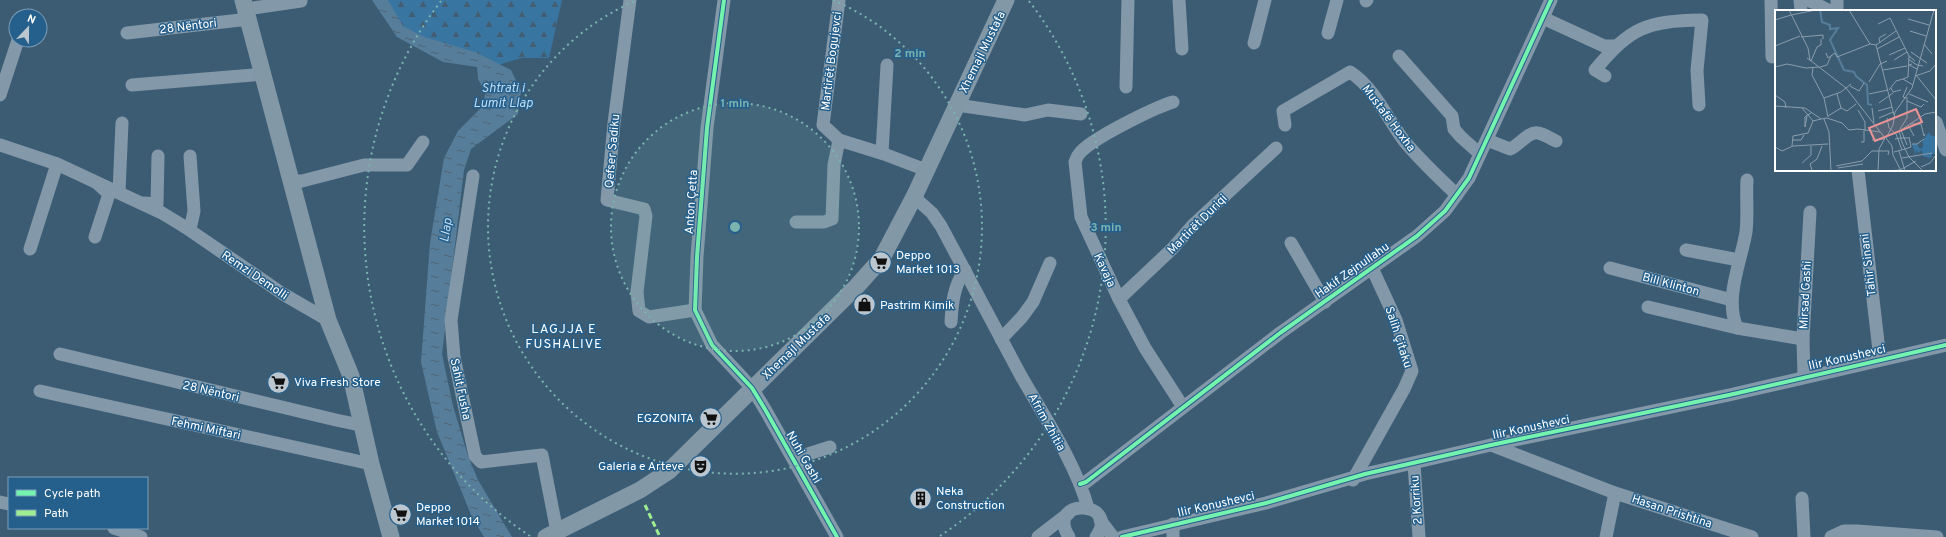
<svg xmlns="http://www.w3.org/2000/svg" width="1946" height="537" font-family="Overpass,sans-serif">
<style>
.forest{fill:url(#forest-firs)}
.water{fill:url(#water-ripples)}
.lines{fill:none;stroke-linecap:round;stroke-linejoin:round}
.minor{stroke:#8398a8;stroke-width:13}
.major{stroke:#8298a7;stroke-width:17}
.quiet{stroke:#9fed91;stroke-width:3;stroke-dasharray:6 3;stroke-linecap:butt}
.cycleway-casing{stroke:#255f8b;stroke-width:6}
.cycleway{stroke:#73f3ae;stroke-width:4}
.ring{fill:none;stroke:#7bb4af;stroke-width:2;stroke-dasharray:2 4}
.labels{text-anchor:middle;stroke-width:3;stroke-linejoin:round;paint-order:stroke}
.street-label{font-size:12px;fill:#fff;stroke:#255f8b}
.poi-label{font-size:12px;fill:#fff;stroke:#255f8b;text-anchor:start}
.water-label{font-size:13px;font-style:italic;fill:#bfdcf1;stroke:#255f8b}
.neighbourhood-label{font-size:13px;letter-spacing:1px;fill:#fff;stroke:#255f8b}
.inset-river{fill:none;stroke:#567d9a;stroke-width:2}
.inset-road{fill:none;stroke:#8a9dac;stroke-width:1}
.view{fill:#ea9494;fill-opacity:0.15;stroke:#ea9494;stroke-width:2}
.inset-edge{fill:none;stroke:#fff;stroke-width:2}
.centre{fill:#7bb4af;stroke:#255f8b;stroke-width:2}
.ring-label{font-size:12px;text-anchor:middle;font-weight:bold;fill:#7bb4af;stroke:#255f8b;stroke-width:3;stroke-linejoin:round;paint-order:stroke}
</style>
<defs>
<pattern id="forest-firs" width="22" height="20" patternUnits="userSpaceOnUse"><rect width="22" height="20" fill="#3975a1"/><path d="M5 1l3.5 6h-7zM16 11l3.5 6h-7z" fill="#435e72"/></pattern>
<pattern id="water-ripples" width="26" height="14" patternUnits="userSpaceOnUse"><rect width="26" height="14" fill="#567d9a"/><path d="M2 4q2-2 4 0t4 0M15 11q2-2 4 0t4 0" fill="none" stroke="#516473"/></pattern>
</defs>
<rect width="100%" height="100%" fill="#3c5c74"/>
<polygon class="forest" points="381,0 562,0 549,58 521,58 498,65 401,32"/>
<polygon class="water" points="372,0 388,0 403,26 424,37 475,52 511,70 521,91 518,114 471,149 464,170 442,354 453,406 468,456 478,480 512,537 484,537 472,517 437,432 421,362 430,243 444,158 458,131 484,105 485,92 478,79 477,67 443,62 397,37"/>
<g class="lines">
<g class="minor">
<polyline points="630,0 614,123 607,200 644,209 646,216 637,292 639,311 649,317 695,310"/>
<polyline points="724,0 707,128 697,257 695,310 712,345 752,388 766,411 837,537"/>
<polyline points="839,0 823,125 839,140 884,154 926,170"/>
<polyline points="1179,0 1182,49"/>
<polyline points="1771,0 1772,57"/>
<polyline points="1800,0 1801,11"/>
<polyline points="1808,0 1830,11"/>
<polyline points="1366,1 1367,0"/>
<polyline points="246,9 301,1"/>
<polyline points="1834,11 1837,7 1837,0"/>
<polyline points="1543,18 1604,46 1615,46"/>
<polyline points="127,33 249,19"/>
<polyline points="1328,33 1337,0"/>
<polyline points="1254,43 1265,0"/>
<polyline points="1399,56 1452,116 1454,129 1461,137 1480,154"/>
<path d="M 1605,76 L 1595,70 C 1631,27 1646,21 1702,20 L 1697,70 L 1699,105"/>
<polyline points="132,85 264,74"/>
<polyline points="1126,87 1128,0"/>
<polyline points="0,95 18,40"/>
<path d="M 1173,102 C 1154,108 1090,139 1079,154 C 1077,156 1076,160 1075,162 L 1081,217 L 1119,299 L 1145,348 L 1183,407"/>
<polyline points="957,105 1025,115 1048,110 1081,114"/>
<polyline points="1936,122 1946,150"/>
<path d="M 1285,125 L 1283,111 L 1350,72 C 1375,88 1388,120 1405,142 C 1421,161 1439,178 1457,195"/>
<path d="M 1487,140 L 1510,149 C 1519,146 1528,131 1538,133 C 1544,134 1551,139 1556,141"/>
<polyline points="0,145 57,164 162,213 185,227 283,294 328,320"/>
<polyline points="882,153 887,65"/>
<polyline points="1858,170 1880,359"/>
<polyline points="473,176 451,320 454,357 475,456 481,462 542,455 557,532"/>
<polyline points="291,181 302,181 364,165 407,165 423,142"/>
<polyline points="119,192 122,123"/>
<path d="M 914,197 L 932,213 L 941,226 C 968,276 994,326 1021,376 C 1044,416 1076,464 1088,508"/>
<polyline points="144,203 157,204 158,156"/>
<polyline points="796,222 824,222 832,219 834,165 839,140"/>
<polyline points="185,227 191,225 194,211 190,156"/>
<polyline points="95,237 109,194 98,184"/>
<polyline points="1291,243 1325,302"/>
<polyline points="30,249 57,164"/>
<polyline points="1686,250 1739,260"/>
<polyline points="1610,268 1732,300"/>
<polyline points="1119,299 1172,249 1193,225 1276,148"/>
<polyline points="1648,307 1737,328 1803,339"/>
<path d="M 951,322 C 952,303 954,285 965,270"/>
<path d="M 1737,328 C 1724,298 1741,262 1746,232 C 1748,215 1746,197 1747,180"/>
<polyline points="1001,339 1022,317 1033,302 1050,263"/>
<polyline points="60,354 336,420 355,424 362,420"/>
<polyline points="1804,377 1803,339 1810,212"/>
<polyline points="40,391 371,464"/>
<polyline points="1491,445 1615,493 1752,537"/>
<polyline points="796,461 808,454 830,447"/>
<polyline points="1414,464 1419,537"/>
<polyline points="1353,480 1404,389 1412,371 1396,320 1372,268"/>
<polyline points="1080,484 1086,482 1280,333 1417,236 1445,211 1469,178 1551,0"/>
<polyline points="1802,498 1804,537"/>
<polyline points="0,502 9,504"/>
<polyline points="1100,520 1113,537"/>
<polyline points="114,528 141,537"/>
<polyline points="1038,537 1069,513"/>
<path d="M 1069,537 C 1044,497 1122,500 1096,537"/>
<polyline points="1122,537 1266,503 1365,474 1491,445 1729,395 1946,345"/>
<polyline points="1173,537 1173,524"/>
<polyline points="1606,537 1615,493"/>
<polyline points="1831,537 1844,531 1857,531 1937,537"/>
</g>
<g class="major">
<polyline points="243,0 328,320 351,376 371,464 391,537"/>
<polyline points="546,537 640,490 669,471 857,286 882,258 914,197 1006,0"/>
</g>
<polyline class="quiet" points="645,505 660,537"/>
<defs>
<g id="cycleway">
<polyline points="724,0 707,128 697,257 695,310 712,345 752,388 766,411 837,537"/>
<polyline points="1080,484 1086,482 1280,333 1417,236 1445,211 1469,178 1551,0"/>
<polyline points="1122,537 1266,503 1365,474 1491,445 1729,395 1946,345"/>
</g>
</defs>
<use href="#cycleway" class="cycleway-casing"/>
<use href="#cycleway" class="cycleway"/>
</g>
<circle cx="735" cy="227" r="124" fill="#7bb4af" fill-opacity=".12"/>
<g class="ring">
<circle cx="735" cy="227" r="124"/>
<path d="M833 0A247 247 0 1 1 637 0"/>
<path d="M530 536A371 371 0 0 1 441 1M1029 1A371 371 0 0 1 940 536"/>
</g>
<defs>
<symbol id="supermarket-disc" viewBox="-11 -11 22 22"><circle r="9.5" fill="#bbc6ce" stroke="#255f8b"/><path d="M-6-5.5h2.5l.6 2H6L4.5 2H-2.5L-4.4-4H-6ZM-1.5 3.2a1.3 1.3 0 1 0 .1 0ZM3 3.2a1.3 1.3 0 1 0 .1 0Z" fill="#111"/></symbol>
<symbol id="shop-disc" viewBox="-11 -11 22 22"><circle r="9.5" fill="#bbc6ce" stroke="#255f8b"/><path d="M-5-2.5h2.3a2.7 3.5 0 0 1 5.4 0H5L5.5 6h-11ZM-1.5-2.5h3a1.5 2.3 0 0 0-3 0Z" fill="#111"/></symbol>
<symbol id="theatre-disc" viewBox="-11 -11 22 22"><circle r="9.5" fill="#bbc6ce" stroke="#255f8b"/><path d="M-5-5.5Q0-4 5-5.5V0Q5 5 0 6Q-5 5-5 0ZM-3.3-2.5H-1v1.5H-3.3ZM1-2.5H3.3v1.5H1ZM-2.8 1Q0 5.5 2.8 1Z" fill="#111"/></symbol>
<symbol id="building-disc" viewBox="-11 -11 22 22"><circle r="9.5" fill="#bbc6ce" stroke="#255f8b"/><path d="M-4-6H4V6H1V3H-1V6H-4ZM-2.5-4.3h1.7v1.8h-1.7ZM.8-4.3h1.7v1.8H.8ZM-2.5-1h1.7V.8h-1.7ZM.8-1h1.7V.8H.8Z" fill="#111"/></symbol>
</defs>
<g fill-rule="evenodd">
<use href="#supermarket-disc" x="868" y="250" width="25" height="25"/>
<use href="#shop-disc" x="852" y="292" width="25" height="25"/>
<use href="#supermarket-disc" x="266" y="370" width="25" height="25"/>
<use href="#supermarket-disc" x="698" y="406" width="25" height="25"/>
<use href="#theatre-disc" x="688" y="454" width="25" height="25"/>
<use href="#building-disc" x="908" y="486" width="25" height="25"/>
<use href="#supermarket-disc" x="388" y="502" width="25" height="25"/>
</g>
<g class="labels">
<g class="street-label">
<text transform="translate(188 26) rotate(-7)" y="4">28 Nëntori</text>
<text transform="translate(982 52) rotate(-64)" y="4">Xhemajl Mustafa</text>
<text transform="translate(831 61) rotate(-83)" y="4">Martirët Bogujevci</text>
<text transform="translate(1389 118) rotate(53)" y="4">Mustafë Hoxha</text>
<text transform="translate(612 151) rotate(-85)" y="4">Qefser Sadiku</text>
<text transform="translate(691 202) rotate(-86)" y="4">Anton Çetta</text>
<text transform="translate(1197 224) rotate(-45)" y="4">Martirët Duriqi</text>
<text transform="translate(1868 265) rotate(-97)" y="4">Tahir Sinani</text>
<text transform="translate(1105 270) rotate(65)" y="4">Kavaja</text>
<text transform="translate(1352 270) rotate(-35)" y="4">Hakif Zejnullahu</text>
<text transform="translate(255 275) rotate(34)" y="4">Remzi Demolli</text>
<text transform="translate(1671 284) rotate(15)" y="4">Bill Klinton</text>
<text transform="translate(1805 295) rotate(-87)" y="4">Mirsad Gashi</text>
<text transform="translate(1399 337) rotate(72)" y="4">Salih Çitaku</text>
<text transform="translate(796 346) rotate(-44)" y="4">Xhemajl Mustafa</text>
<text transform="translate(1847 357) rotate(-13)" y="4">Ilir Konushevci</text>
<text transform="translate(461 389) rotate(78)" y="4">Sahit Fusha</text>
<text transform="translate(211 391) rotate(13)" y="4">28 Nëntori</text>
<text transform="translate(1047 422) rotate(61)" y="4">Afrim Zhitia</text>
<text transform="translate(1531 427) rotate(-12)" y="4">Ilir Konushevci</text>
<text transform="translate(206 428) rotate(12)" y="4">Fehmi Miftari</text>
<text transform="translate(804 457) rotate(60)" y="4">Nuhi Gashi</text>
<text transform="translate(1416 500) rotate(-94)" y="4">2 Korriku</text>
<text transform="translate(1216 504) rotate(-13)" y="4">Ilir Konushevci</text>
<text transform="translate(1672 511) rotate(18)" y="4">Hasan Prishtina</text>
</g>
<g class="poi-label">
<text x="896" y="259">Deppo<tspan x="896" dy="14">Market 1013</tspan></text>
<text x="880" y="309">Pastrim Kimik</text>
<text x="294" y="386">Viva Fresh Store</text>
<text x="694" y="422" text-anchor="end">EGZONITA</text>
<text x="684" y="470" text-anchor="end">Galeria e Arteve</text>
<text x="936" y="495">Neka<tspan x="936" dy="14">Construction</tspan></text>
<text x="416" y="511">Deppo<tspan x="416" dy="14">Market 1014</tspan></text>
</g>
<g class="water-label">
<text x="503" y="92">Shtrati i<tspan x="503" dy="15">Lumit Llap</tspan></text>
<text transform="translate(445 230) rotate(-81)" y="5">Llap</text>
</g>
<g class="neighbourhood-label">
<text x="564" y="333">LAGJJA E<tspan x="564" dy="15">FUSHALIVE</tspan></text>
</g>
</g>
<g transform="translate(1775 10)">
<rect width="161" height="161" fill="#3c5c74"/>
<path d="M 154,122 L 155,125 L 161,127 L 161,144 L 157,144 L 157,147 L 154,148 L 148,146 L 147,140 L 143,143 L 141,140 L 141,146 L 137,134 L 142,134 L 145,139 L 148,137 L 148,130 Z" fill="#3975a1"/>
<path class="inset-river" d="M 45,0 L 47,12 L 55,15 L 55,19 L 63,18 L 55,30 L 69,60 L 79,62 L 81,66 L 92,75 L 93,94 L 97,95"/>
<path class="inset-road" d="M 14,0 L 33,38 L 35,50 L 71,78 L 110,128M 16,5 L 41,0M 133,9 L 154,15M 0,10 L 16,5M 103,14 L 115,8 L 134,46 L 140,51M 135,21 L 151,26M 26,27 L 48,25 L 48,29M 105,33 L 104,28 L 111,24M 95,34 L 101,35 L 119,105M 149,34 L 157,44M 101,35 L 121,21M 0,36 L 25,26M 102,39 L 124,27M 136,42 L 152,53M 51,43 L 53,48 L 60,43 L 62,47 L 95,34 L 74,0M 114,45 L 130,38M 32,48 L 36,51 L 42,37 L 46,35 L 46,29M 133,49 L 142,55 L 148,56M 119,50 L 132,42M 137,54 L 134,55 L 142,59M 0,57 L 12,54 L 31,58 L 44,57M 38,57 L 37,65 L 49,88 L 53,107M 45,57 L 52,55 L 56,46M 108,60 L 132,56M 141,65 L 161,90M 140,66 L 155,61 L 161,54M 133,67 L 134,46M 133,67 L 128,69 L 138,75M 94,72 L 105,54 L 112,51M 75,76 L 84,81 L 89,73M 116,78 L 118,82 L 126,80M 114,80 L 121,71 L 128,69M 62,84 L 66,98M 94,84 L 113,80M 134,84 L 153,92M 0,85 L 10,92 L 11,98M 49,88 L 66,82 L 76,74M 131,88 L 128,87 L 132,77M 132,91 L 146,97 L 149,94M 104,93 L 118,83M 0,96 L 30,98 L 46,109 L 52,108 L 67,113 L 74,120 L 83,119 L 105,122M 27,98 L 38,111M 66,98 L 72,101 L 81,94M 97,98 L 99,113M 83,100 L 90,112 L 90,121M 103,101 L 117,97M 32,106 L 30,117 L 30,107 L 31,106 L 36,103M 53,106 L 66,98M 104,108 L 118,102M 112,108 L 114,118 L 121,124 L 127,140M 49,109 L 54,122 L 56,161M 135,114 L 146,114 L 149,126 L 150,124M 133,115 L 139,126M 125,119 L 132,108 L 132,87M 126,120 L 150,104 L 161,102M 126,120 L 132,135M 111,128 L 118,115 L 120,102 L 137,78 L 159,0M 111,128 L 117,136 L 118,145 L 126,161M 120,129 L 126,128 L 133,128 L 134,127 L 136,137 L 130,139 L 126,130 L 126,128 L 125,124 L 124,122M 18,130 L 26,130 L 29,125M 97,130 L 110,129M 86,132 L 89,132 L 89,121M 137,134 L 142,134 L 149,129M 17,136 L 18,126 L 33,123 L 38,111 L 46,109M 0,137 L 7,141 L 18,136 L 53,134M 124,141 L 130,161M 119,142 L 130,139 L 134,147 L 148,161M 127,148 L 157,143M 27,153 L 36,145 L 36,136M 61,156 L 87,151 L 97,141 L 114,141 L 113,145M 146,157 L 155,153 L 161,145M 63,158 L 88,154M 37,160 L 35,154 L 42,149 L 47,136M 103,161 L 104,139 L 110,128M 110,161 L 125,160 L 141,151"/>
<path class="view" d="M 141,99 L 147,112 L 100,131 L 94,118 Z"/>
<rect width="161" height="161" class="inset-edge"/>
</g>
<circle cx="735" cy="227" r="6" class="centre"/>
<g class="ring-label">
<text x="910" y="57">2 min</text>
<text x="735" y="107">1 min</text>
<text x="1106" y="231">3 min</text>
</g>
<rect x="8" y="477" width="140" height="52" fill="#255f8b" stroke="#7c9fb9"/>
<rect x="16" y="490" width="20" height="6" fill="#73f3ae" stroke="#7c9fb9"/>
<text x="44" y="497" font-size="12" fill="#ffffff">Cycle path</text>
<rect x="16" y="510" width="20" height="6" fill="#9fed91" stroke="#7c9fb9"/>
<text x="44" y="517" font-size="12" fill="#ffffff">Path</text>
<g transform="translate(28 28) rotate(22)"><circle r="19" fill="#255f8b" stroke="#7c9fb9"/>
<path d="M0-3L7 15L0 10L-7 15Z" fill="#bbc6ce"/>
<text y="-6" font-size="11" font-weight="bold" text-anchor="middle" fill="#ffffff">N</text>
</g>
</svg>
